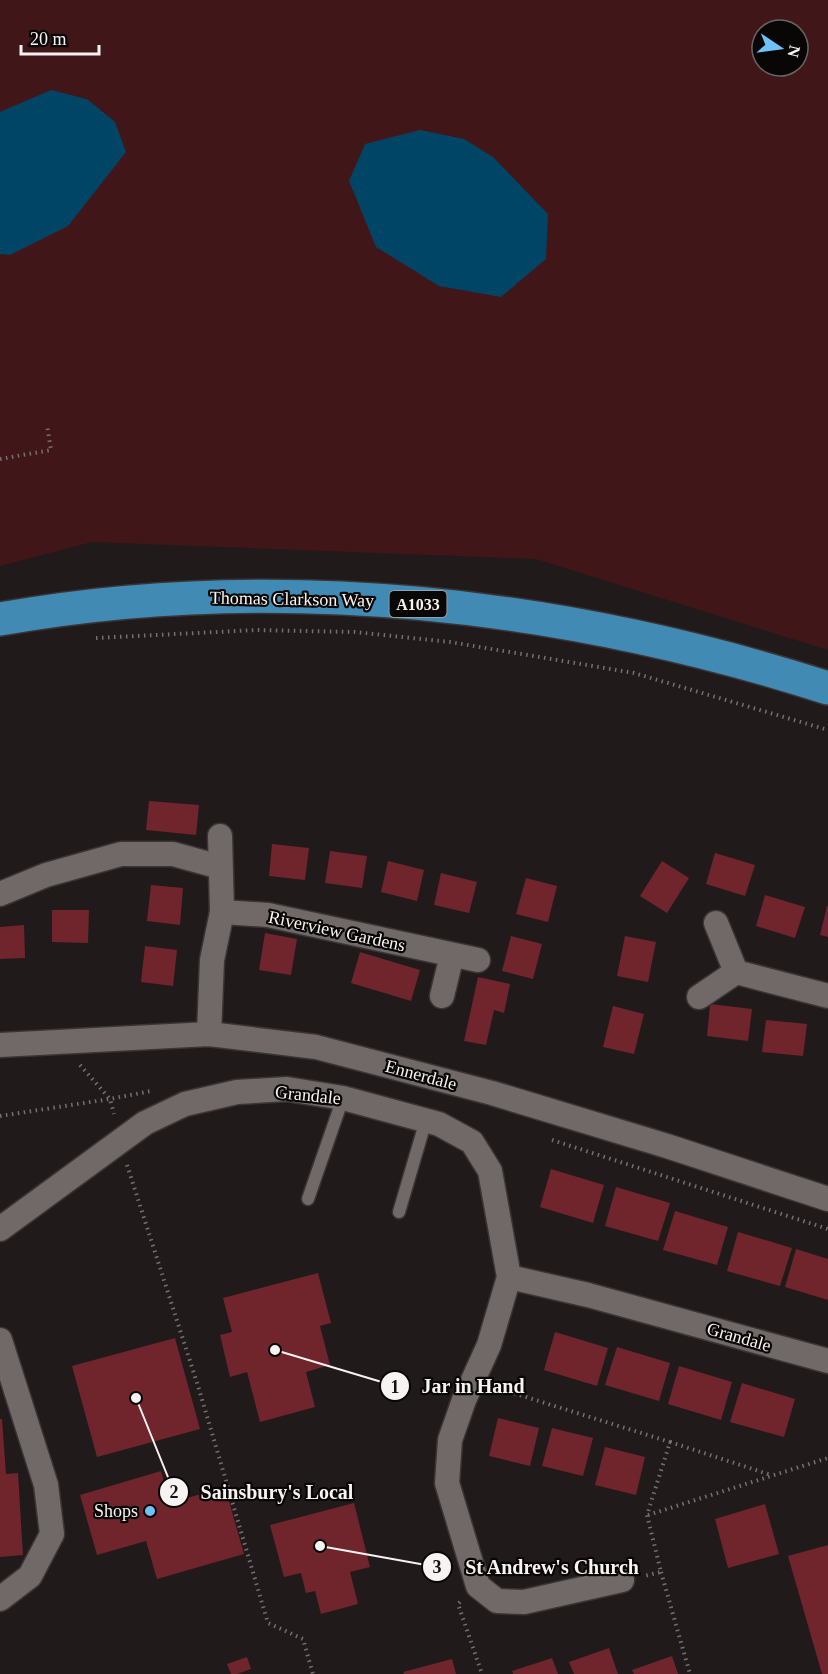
<svg xmlns="http://www.w3.org/2000/svg" width="828" height="1674" font-family="Georgia,serif">
<style>
.green{fill:#411619;fill-rule:evenodd}
.water{fill:#004566}
.building{fill:#6f252b}
.lines{fill:none;stroke-linecap:round;stroke-linejoin:round}
.service-casing{stroke:#3a3535;stroke-width:15}
.minor-casing{stroke:#3a3535;stroke-width:27}
.trunk-casing{stroke:#3a3535;stroke-width:36}
.path{stroke:#767070;stroke-width:4;stroke-dasharray:1.5 4.5;stroke-linecap:butt}
.service{stroke:#716868;stroke-width:12}
.minor{stroke:#716868;stroke-width:24}
.trunk{stroke:#408ab4;stroke-width:33}
.poi-dot{fill:#70c1f4;stroke:#090606;stroke-width:2}
.labels{text-anchor:middle;stroke-width:4.5;stroke-linejoin:round;paint-order:stroke}
.shield{fill:#090606;stroke:#b0acac;stroke-width:1.5}
.shield-label{font-size:16px;font-weight:bold;fill:#f8f3f3}
.street-label{font-size:18px;fill:#f8f3f3;stroke:#090606}
.poi-label{font-size:18px;fill:#f8f3f3;stroke:#090606;text-anchor:end}
.leader{fill:none;stroke:#f8f3f3;stroke-width:2}
.callout-dot{fill:#f8f3f3;stroke:#090606;stroke-width:2}
.mark-label{font-size:18px;text-anchor:middle;font-weight:bold;fill:#111}
.callout-label{font-size:20px;text-anchor:middle;font-weight:bold;fill:#f8f3f3;stroke:#090606;stroke-width:4.5;stroke-linejoin:round;paint-order:stroke}
</style>
<rect width="100%" height="100%" fill="#211a1a"/>
<path class="green" d="M 0,0 L 828,0 L 828,650 L 536,559 L 92,542 L 0,566 ZM 762,30 L 798,30 L 798,66 L 762,66 Z"/>
<g class="water">
<polygon points="51,90 87,99 115,122 126,152 68,226 10,255 0,254 0,112"/>
<polygon points="420,130 464,139 493,157 548,214 546,259 501,297 439,286 376,247 349,181 365,144"/>
</g>
<g class="building">
<polygon points="149,801 199,805 196,835 146,830"/>
<polygon points="272,844 309,848 305,880 269,876"/>
<polygon points="330,851 367,856 362,888 325,883"/>
<polygon points="715,853 755,865 745,896 706,884"/>
<polygon points="388,861 424,870 417,901 381,892"/>
<polygon points="662,861 689,878 667,913 640,896"/>
<polygon points="441,873 477,882 469,913 434,905"/>
<polygon points="526,878 557,886 548,922 516,914"/>
<polygon points="151,885 183,888 180,925 147,921"/>
<polygon points="765,895 805,907 795,938 756,926"/>
<polygon points="827,906 828,907 828,937 820,935"/>
<polygon points="52,910 89,910 88,943 52,942"/>
<polygon points="24,925 25,958 0,959 0,927"/>
<polygon points="265,933 297,939 291,975 259,970"/>
<polygon points="511,936 542,944 533,979 502,971"/>
<polygon points="625,936 656,942 648,982 617,976"/>
<polygon points="145,946 177,950 173,986 141,982"/>
<polygon points="360,952 420,970 411,1001 351,983"/>
<polygon points="478,977 510,984 504,1013 494,1010 486,1045 464,1041"/>
<polygon points="710,1004 752,1009 748,1041 707,1036"/>
<polygon points="613,1006 644,1014 634,1054 603,1047"/>
<polygon points="766,1020 807,1024 803,1056 762,1052"/>
<polygon points="551,1169 604,1185 593,1223 540,1207"/>
<polygon points="616,1187 670,1203 658,1241 605,1226"/>
<polygon points="675,1211 728,1227 717,1265 663,1250"/>
<polygon points="738,1232 792,1248 780,1286 727,1271"/>
<polygon points="796,1249 828,1259 828,1300 785,1287"/>
<polygon points="318,1273 331,1323 320,1326 330,1365 306,1372 315,1407 260,1422 247,1372 230,1377 220,1335 232,1332 223,1298"/>
<polygon points="555,1332 608,1348 597,1386 544,1370"/>
<polygon points="175,1338 200,1429 97,1457 72,1366"/>
<polygon points="617,1347 670,1363 659,1401 605,1385"/>
<polygon points="679,1366 732,1382 721,1420 668,1404"/>
<polygon points="742,1383 795,1399 784,1437 730,1422"/>
<polygon points="498,1418 539,1428 530,1466 489,1456"/>
<polygon points="0,1419 2,1419 6,1474 18,1473 23,1555 0,1557"/>
<polygon points="552,1428 593,1438 583,1476 542,1466"/>
<polygon points="605,1447 645,1457 636,1495 595,1485"/>
<polygon points="161,1471 170,1503 225,1487 244,1554 157,1579 146,1541 97,1555 80,1495"/>
<polygon points="354,1503 370,1567 350,1572 358,1604 321,1614 315,1591 306,1593 301,1573 284,1577 270,1525"/>
<polygon points="765,1504 779,1554 728,1568 715,1519"/>
<polygon points="828,1545 828,1674 822,1674 788,1556"/>
<polygon points="609,1648 618,1674 574,1674 569,1662"/>
<polygon points="672,1656 678,1674 634,1674 632,1670"/>
<polygon points="247,1657 251,1669 237,1674 231,1674 227,1664"/>
<polygon points="552,1658 558,1674 513,1674 512,1671"/>
<polygon points="452,1659 456,1674 404,1674 403,1672"/>
</g>
<g class="lines">
<defs>
<g id="service">
<polyline points="308,1199 343,1098"/>
<polyline points="399,1212 426,1120"/>
</g>
<g id="minor">
<polyline points="0,894 46,875 121,854 173,854 220,867"/>
<polyline points="222,912 268,915 478,960"/>
<polyline points="736,972 828,996"/>
<polyline points="442,996 452,955"/>
<polyline points="699,997 736,972 716,923"/>
<polyline points="209,1034 212,960 222,912 220,836"/>
<polyline points="0,1045 209,1034 316,1047 492,1093 667,1146 828,1199"/>
<polyline points="0,1229 145,1123 185,1104 237,1092 287,1089 343,1098 439,1124 472,1142 490,1171 509,1277 489,1345 464,1400 450,1440 447,1483 478,1586 497,1601 524,1602 622,1580"/>
<polyline points="509,1277 588,1295 828,1361"/>
<polyline points="0,1340 46,1485 52,1534 30,1576 0,1599"/>
</g>
<path id="trunk" d="M 0,619 C 276,570 563,603 828,688"/>
</defs>
<use href="#service" class="service-casing"/>
<use href="#minor" class="minor-casing"/>
<use href="#trunk" class="trunk-casing"/>
<g class="path">
<polyline points="0,459 51,450 47,425"/>
<polyline points="96,638 256,630 355,632 450,642 634,673 828,730"/>
<polyline points="80,1065 110,1099 114,1114"/>
<polyline points="0,1116 110,1099 151,1091"/>
<polyline points="552,1140 828,1229"/>
<polyline points="127,1165 198,1386 268,1623 303,1639 313,1674"/>
<polyline points="497,1388 670,1442 647,1515 661,1572 644,1576"/>
<polyline points="670,1442 771,1475"/>
<polyline points="648,1515 828,1458"/>
<polyline points="661,1572 690,1674"/>
<polyline points="460,1602 458,1604 482,1674"/>
</g>
<use href="#service" class="service"/>
<use href="#minor" class="minor"/>
<use href="#trunk" class="trunk"/>
</g>
<circle class="poi-dot" cx="150" cy="1511" r="6"/>
<g class="labels">
<rect class="shield" x="389.5" y="591" width="57" height="26" rx="4.5"/>
<g class="shield-label">
<text x="418" y="610">A1033</text>
</g>
<g class="street-label">
<text transform="translate(292 599) rotate(1)" y="6">Thomas Clarkson Way</text>
<text transform="translate(337 931) rotate(12)" y="6">Riverview Gardens</text>
<text transform="translate(421 1075) rotate(15)" y="6">Ennerdale</text>
<text transform="translate(308 1095) rotate(6)" y="6">Grandale</text>
<text transform="translate(739 1337) rotate(16)" y="6">Grandale</text>
</g>
<g class="poi-label">
<text x="138" y="1517">Shops</text>
</g>
</g>
<path class="leader" d="M275 1350L395 1386M136 1398L174 1492M320 1546L437 1567"/>
<g class="callout-dot">
<circle cx="275" cy="1350" r="6"/>
<circle cx="136" cy="1398" r="6"/>
<circle cx="320" cy="1546" r="6"/>
<circle cx="395" cy="1386" r="15"/>
<circle cx="174" cy="1492" r="15"/>
<circle cx="437" cy="1567" r="15"/>
</g>
<g class="mark-label">
<text x="395" y="1393">1</text>
<text x="174" y="1498">2</text>
<text x="437" y="1573">3</text>
</g>
<g class="callout-label">
<text x="473" y="1393">Jar in Hand</text>
<text x="277" y="1499">Sainsbury's Local</text>
<text x="552" y="1574">St Andrew's Church</text>
</g>
<g transform="translate(780 48) rotate(103)"><circle r="28" fill="#090606" stroke="#696565" stroke-width="1.5"/>
<path d="M0-4.5L10 22L0 15L-10 22Z" fill="#70c1f4"/>
<text y="-9" font-size="16" font-weight="bold" text-anchor="middle" fill="#f8f3f3">N</text>
</g>
<path d="M21 45v9h78v-9" fill="none" stroke="#f8f3f3" stroke-width="3"/>
<text x="30" y="45" font-size="18" fill="#f8f3f3" stroke="#090606" stroke-width="4.5" paint-order="stroke">20 m</text>
</svg>
